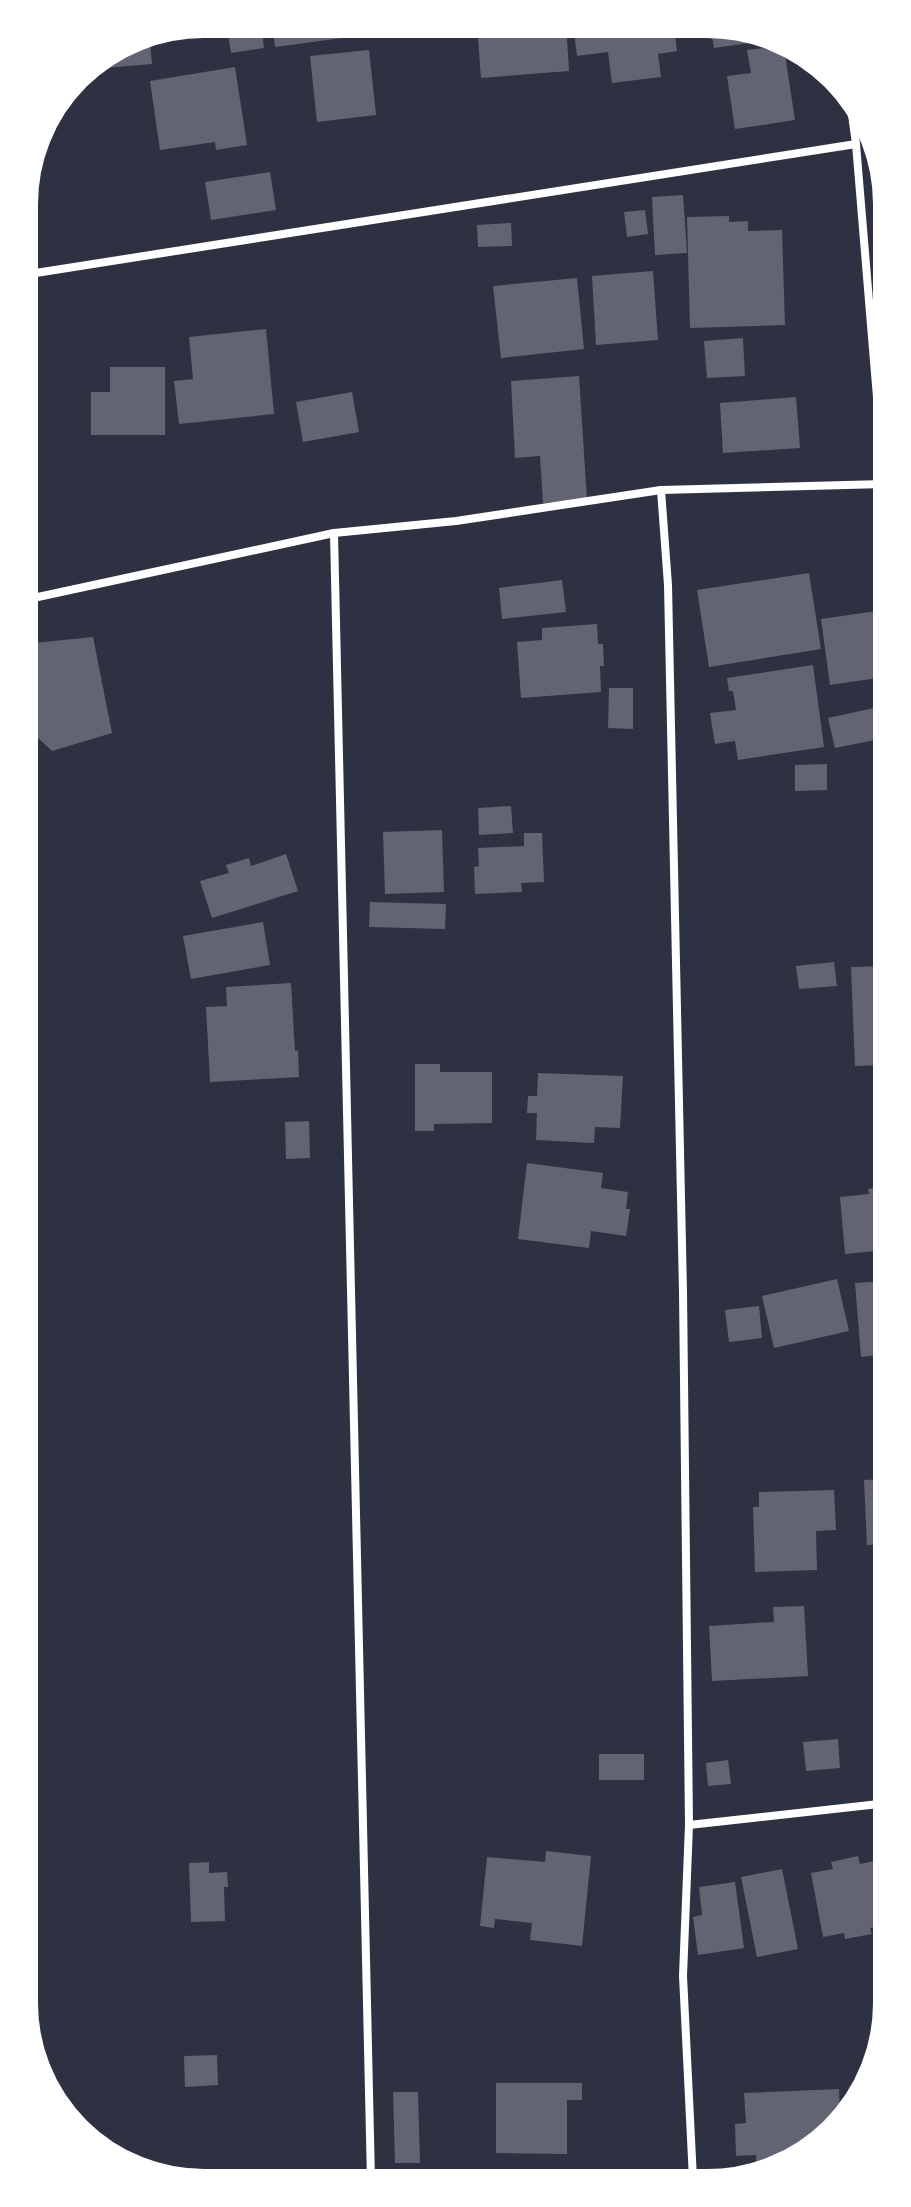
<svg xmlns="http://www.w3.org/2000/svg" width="911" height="2207" font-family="Signika,sans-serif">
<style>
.building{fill:#626471}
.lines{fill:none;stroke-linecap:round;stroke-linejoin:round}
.minor{stroke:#fff;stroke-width:8}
.rim{fill:none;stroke:#fff;stroke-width:4}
</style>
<rect width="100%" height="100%" fill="#2d3142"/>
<g class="building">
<polygon points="226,22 261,22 264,48 231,53"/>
<polygon points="272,22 355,23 357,36 275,47"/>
<polygon points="566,24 569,71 481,78 477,25"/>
<polygon points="573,24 674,25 677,51 658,54 661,77 612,83 608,52 577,56"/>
<polygon points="710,25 743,26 770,40 714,48"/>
<polygon points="149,33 152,64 81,70 135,36"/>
<polygon points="780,46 784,48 795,120 735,129 727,76 751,73 747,50"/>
<polygon points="369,50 376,115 317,122 310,56"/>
<polygon points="235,67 247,145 216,150 215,142 160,150 150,81"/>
<polygon points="270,172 276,210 211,220 205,182"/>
<polygon points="683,195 687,253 655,255 652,197"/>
<polygon points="645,210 648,234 627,237 624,212"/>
<polygon points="729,216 729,222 748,221 748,231 782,230 785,325 690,328 687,217"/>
<polygon points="511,223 512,246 478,247 477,225"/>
<polygon points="653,271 658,340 596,345 592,276"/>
<polygon points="577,278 584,349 501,358 493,286"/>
<polygon points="266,329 274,414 179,424 174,381 193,379 189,337"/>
<polygon points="743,338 745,376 707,378 704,341"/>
<polygon points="110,367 165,367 165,435 91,435 91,392 110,392"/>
<polygon points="579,376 587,500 543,503 540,456 515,458 511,381"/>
<polygon points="352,392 359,432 303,442 296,402"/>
<polygon points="796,397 800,448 723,453 720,403"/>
<polygon points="809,573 821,649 709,667 697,590"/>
<polygon points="562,580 566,612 502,619 499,588"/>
<polygon points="884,610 885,677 830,685 821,619"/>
<polygon points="597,624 598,644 603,644 604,666 600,666 601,692 521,698 517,642 542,640 542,628"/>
<polygon points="93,637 112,733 52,751 24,725 24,644"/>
<polygon points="813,665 824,747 738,760 735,741 715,744 710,713 736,710 733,691 729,691 727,678"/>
<polygon points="609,688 633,688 633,729 608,728"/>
<polygon points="883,706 885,738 835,748 828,718"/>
<polygon points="827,764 827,790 795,791 795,765"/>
<polygon points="511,806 513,833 479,835 478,808"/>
<polygon points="442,830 444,892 385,894 383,832"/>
<polygon points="524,833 542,833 544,882 521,883 522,892 475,894 474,867 479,866 478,848 524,846"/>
<polygon points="286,854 298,891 212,918 200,881 229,873 226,865 249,858 251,866"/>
<polygon points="370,902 446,904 445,929 369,927"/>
<polygon points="263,922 270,965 191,979 183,936"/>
<polygon points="834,962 837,986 799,989 796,966"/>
<polygon points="885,966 886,1065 855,1066 851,967"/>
<polygon points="291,983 295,1051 298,1050 299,1077 210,1082 206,1007 227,1006 226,987"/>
<polygon points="415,1064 440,1064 440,1072 492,1072 492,1123 434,1124 434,1131 415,1131"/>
<polygon points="538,1073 623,1076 620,1128 595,1127 594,1143 536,1140 537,1113 527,1113 528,1096 537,1096"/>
<polygon points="309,1121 310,1158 286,1159 285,1122"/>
<polygon points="527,1163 603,1173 601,1188 628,1192 626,1209 630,1209 626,1236 591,1231 589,1248 518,1239"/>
<polygon points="886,1187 886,1250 845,1254 840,1197 869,1194 868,1189"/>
<polygon points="837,1279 849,1331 774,1348 762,1296"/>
<polygon points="886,1281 887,1354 861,1357 855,1283"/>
<polygon points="759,1306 762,1338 729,1342 725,1310"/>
<polygon points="887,1479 887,1544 867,1545 864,1480"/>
<polygon points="834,1490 836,1530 816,1531 817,1570 755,1572 753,1507 759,1507 759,1492"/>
<polygon points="804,1606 808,1676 712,1681 709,1626 774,1622 773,1607"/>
<polygon points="838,1739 840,1768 806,1771 803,1742"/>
<rect x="599" y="1754" width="45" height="26"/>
<polygon points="728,1760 731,1784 708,1786 706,1763"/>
<polygon points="546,1851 591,1856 582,1946 530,1940 532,1923 495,1919 494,1928 480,1926 487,1857 545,1862"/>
<polygon points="858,1856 860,1864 879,1860 888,1924 870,1928 872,1934 845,1939 844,1933 823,1937 811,1873 833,1869 831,1862"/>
<polygon points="209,1862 209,1873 227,1872 228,1887 224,1887 225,1921 191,1922 189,1863"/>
<polygon points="782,1869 798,1949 757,1957 741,1877"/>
<polygon points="735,1882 744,1948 698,1955 693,1917 702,1915 699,1887"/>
<polygon points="217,2055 218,2085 185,2087 184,2056"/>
<polygon points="496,2083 582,2083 582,2100 567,2100 567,2154 496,2153"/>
<polygon points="839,2089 840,2121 757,2177 756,2155 736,2156 735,2124 746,2123 744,2093"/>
<polygon points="393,2092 418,2092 420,2163 395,2163"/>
<polygon points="197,2168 197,2181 167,2181 167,2169"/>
<rect x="522" y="2177" width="37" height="3"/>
</g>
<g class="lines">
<g class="minor">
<polyline points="850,100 856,144 884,482"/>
<polyline points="23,275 856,144"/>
<polyline points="334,533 371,2181"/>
<polyline points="24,600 334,533 456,521 661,490"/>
<polyline points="689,1825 888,1803"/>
<polyline points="693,2179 683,1976 689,1825 683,1292 668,585 661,490 884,484"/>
</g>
</g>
<path d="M0 0H911V2207H0ZM204 36H707A168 168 0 0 1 875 204V2003A168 168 0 0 1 707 2171H204A168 168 0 0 1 36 2003V204A168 168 0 0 1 204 36Z" fill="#fff" fill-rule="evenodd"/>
<path class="rim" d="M204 36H707A168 168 0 0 1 875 204V2003A168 168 0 0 1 707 2171H204A168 168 0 0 1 36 2003V204A168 168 0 0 1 204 36Z"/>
</svg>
